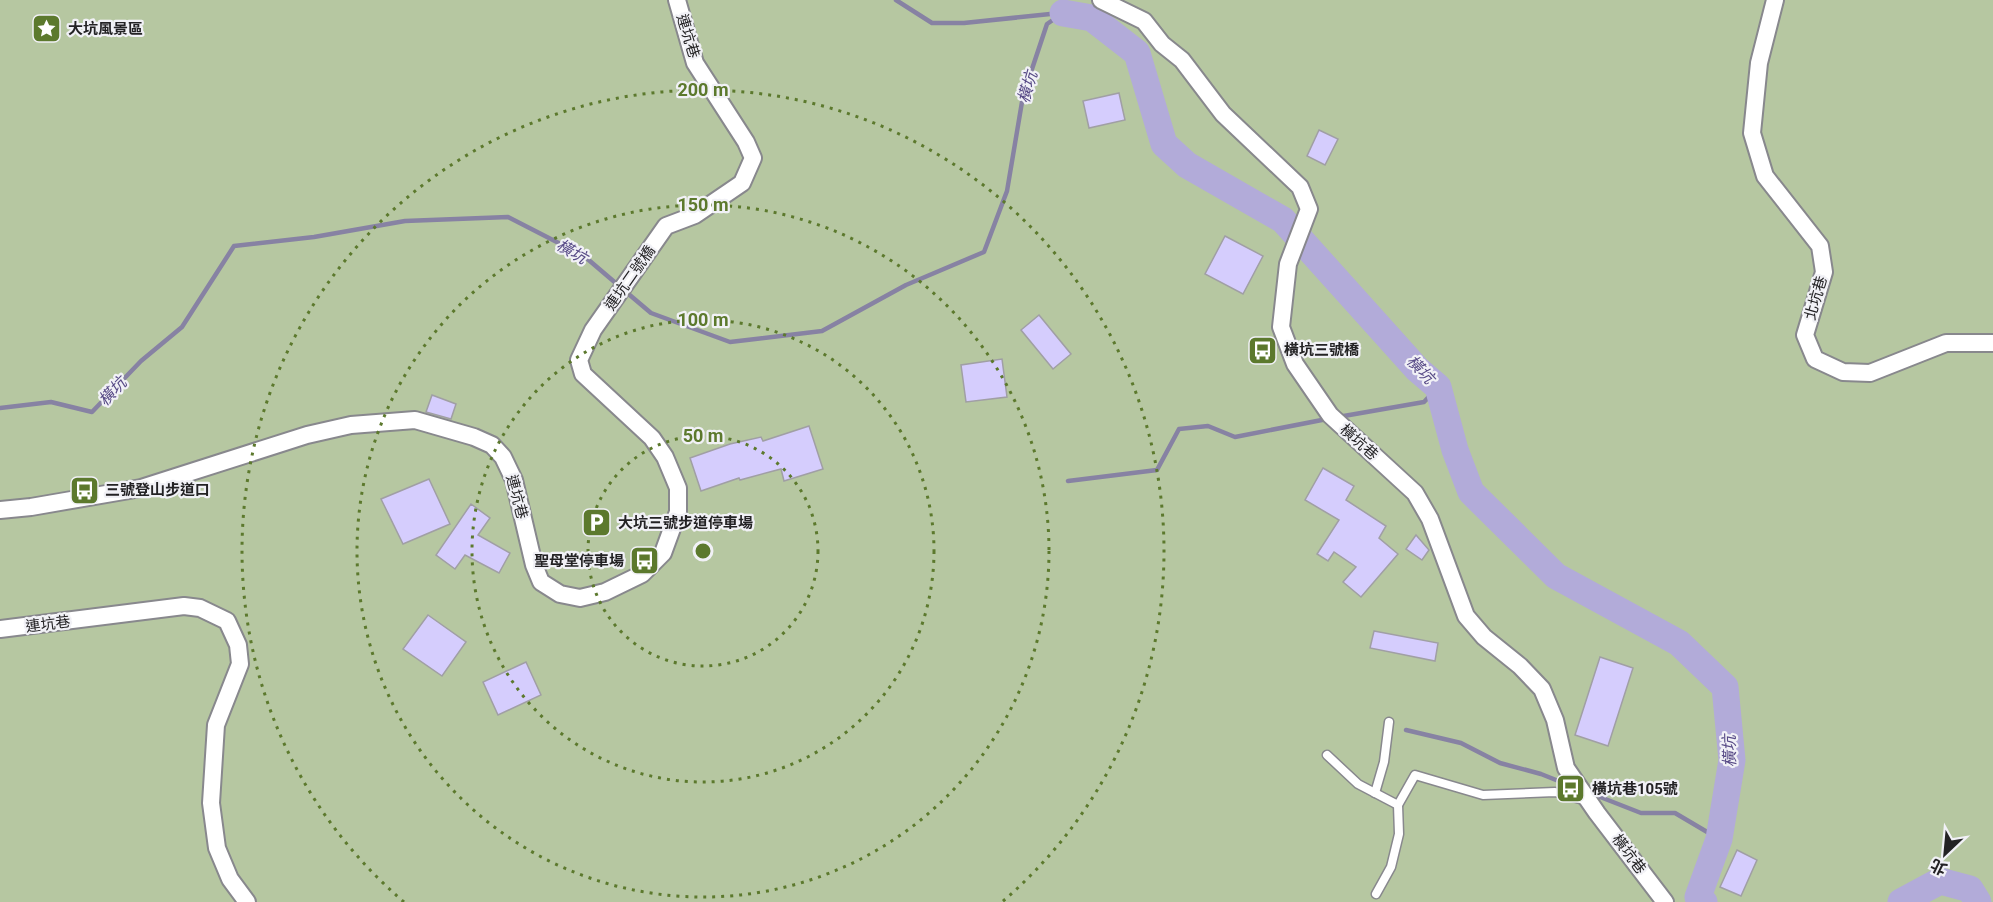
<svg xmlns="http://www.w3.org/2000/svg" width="1993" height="902" font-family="Roboto,'Noto Sans TC',sans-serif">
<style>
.green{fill:#b6c7a1}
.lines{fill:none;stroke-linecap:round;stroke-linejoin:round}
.stream{stroke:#8782a3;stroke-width:4.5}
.river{stroke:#b2abd9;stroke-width:27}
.building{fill:#d5cdfd;stroke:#a09fa4;stroke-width:1.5}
.lane-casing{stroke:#88888d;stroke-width:11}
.street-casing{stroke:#88888d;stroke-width:20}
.lane{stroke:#fff;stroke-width:8}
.street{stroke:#fff;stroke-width:16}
.ring{fill:none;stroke:#5c792d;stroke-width:3;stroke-dasharray:3 6}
.labels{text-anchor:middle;stroke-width:4.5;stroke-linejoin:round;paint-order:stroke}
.poi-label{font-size:15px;font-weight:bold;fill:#232224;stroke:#f1f1f6;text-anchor:start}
.street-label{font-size:15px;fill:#232224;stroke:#f1f1f6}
.water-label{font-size:16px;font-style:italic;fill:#574a86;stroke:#f1f1f6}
.centre{fill:#5c792d;stroke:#f1f1f6;stroke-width:3}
.ring-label{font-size:18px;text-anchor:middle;font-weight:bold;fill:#5c792d;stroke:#f1f1f6;stroke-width:4.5;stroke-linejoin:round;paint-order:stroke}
</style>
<rect width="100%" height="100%" fill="#f1f1f6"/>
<rect class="green" x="0" y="0" width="1993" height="902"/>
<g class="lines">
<g class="stream">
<polyline points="896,0 932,23 964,23 1060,13"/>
<polyline points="625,291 651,313 730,342 822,331 906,285 984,252 1007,191 1023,96 1047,24 1063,13"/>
<polyline points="0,408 51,402 92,412 141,361 182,327 234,246 314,237 405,221 508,217 584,256 618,285"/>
<polyline points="1338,417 1424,402 1438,387"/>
<polyline points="1068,481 1157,470 1179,429 1208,426 1235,437 1327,419"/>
<polyline points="1406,730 1461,743 1500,763 1541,774 1571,786"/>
<polyline points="1590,793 1641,813 1675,813 1719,839"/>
</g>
<g class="river">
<polyline points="1063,13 1092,18 1137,53 1164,144 1187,165 1283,220 1417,369 1438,387 1455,450 1471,492 1556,576 1679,643 1725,687 1732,760 1719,839 1698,897 1704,902"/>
<polyline points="1901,902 1940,881 1970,889 1978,902"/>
</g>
</g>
<g class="building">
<polygon points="1119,93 1125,120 1089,128 1083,101"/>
<polygon points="1319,130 1338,139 1325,165 1307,156"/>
<polygon points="1225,236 1263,256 1243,294 1205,274"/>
<polygon points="1039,315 1071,354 1053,369 1021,330"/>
<polygon points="1002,359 1007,397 966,402 961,365"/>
<polygon points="432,395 456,404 451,419 426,412"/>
<polygon points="809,426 823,469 784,481 781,469 740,480 739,478 701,491 690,458 730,444 761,437 763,441"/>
<polygon points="1323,468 1354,486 1346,500 1386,526 1379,538 1398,554 1361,597 1343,582 1356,567 1334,552 1328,561 1317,554 1339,520 1305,500"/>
<polygon points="429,479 450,524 403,544 381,499"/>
<polygon points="471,504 490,518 478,535 510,553 499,573 465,555 455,569 436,555"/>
<polygon points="1416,535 1429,550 1422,560 1406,549"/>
<polygon points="428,615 466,642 442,676 403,649"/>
<polygon points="1374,631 1438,643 1435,661 1370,648"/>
<polygon points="1600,657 1633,668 1608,746 1575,735"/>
<polygon points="526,662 541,695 498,715 483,682"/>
<polygon points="1737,850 1757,860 1741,896 1720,887"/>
</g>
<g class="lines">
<defs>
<g id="lane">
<polyline points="1327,755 1358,784 1398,805"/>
<polyline points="1375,793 1384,762 1389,722"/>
<polyline points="1376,894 1391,867 1399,834 1398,805 1415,775 1483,795 1555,792 1587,801"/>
</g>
<g id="street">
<polyline points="1101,0 1144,21 1162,44 1182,60 1223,114 1300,187 1309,209 1288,264 1281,327 1295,364 1330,415 1415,493 1430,519 1466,616 1484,637 1520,666 1542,689 1555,720 1566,768 1597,813 1665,902"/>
<polyline points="1775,0 1759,63 1752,133 1765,176 1820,246 1824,272 1805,335 1815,359 1843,372 1870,373 1946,343 1993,343"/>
<polyline points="0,510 31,507 141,488 307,435 351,425 415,420 474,437 492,445 503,457 514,480 534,565 541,582 560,594 580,598 605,592 642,574 663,553 678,512 678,488 665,457 652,438 583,374 579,360 593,330 666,226 695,215 742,183 753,158 746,142 695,63 677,0"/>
<polyline points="0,629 184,606 200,608 227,621 238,645 240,664 216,725 211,803 217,848 230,879 247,902"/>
</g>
</defs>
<use href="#lane" class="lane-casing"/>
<use href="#street" class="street-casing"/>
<use href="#lane" class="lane"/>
<use href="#street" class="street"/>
</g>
<g class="ring">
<circle cx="703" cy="551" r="115"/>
<circle cx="703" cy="551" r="231"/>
<circle cx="703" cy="551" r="346"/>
<path d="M404 902A461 461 0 1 1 1002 902"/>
</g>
<defs>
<symbol id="sight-square" viewBox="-11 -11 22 22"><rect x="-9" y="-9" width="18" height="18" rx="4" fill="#5c792d" stroke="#f1f1f6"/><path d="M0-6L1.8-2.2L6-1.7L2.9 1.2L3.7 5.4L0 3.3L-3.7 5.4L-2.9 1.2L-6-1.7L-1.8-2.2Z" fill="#fff"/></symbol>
<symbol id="bus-square" viewBox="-11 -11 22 22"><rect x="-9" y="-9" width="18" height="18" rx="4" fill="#5c792d" stroke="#f1f1f6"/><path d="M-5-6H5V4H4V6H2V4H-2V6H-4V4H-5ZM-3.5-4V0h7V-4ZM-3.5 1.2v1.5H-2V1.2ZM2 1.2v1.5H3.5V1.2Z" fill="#fff"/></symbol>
<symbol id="parking-square" viewBox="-11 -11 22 22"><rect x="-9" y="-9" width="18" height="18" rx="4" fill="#5c792d" stroke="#f1f1f6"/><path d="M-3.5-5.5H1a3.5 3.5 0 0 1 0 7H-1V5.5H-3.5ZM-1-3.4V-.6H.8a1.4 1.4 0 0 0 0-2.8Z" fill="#fff"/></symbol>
</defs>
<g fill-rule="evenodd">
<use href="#sight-square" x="30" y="12" width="33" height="33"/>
<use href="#bus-square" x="1246" y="334" width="33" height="33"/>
<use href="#bus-square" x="68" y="474" width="33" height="33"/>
<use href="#parking-square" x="580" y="506" width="33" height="33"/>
<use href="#bus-square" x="628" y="544" width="33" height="33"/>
<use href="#bus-square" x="1554" y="772" width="33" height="33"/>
</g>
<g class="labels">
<g class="poi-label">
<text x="68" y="34">大坑風景區</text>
<text x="1284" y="355">橫坑三號橋</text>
<text x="105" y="495">三號登山步道口</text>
<text x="618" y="528">大坑三號步道停車場</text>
<text x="624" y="566" text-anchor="end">聖母堂停車場</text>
<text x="1592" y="794">橫坑巷105號</text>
</g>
<g class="street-label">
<text transform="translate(688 36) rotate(73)" y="5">連坑巷</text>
<text transform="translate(630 278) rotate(-55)" y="5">連坑二號橋</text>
<text transform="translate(1816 298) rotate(-74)" y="5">北坑巷</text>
<text transform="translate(1359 442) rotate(42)" y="5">橫坑巷</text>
<text transform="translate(517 497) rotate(75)" y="5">連坑巷</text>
<text transform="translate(48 624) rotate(-7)" y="5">連坑巷</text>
<text transform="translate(1629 854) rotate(53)" y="5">橫坑巷</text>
</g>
<g class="water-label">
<text transform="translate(1027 87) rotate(-74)" y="6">橫坑</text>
<text transform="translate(572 251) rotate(30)" y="6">橫坑</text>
<text transform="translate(1421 369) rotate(47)" y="6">橫坑</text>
<text transform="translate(112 391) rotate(-46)" y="6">橫坑</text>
<text transform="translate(1729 751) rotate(-91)" y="6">橫坑</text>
</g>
</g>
<circle cx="703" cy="551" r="9" class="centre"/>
<g class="ring-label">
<text x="703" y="96">200 m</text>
<text x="703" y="211">150 m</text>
<text x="703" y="326">100 m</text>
<text x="703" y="442">50 m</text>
</g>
<g transform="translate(1945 854) rotate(206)" stroke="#f1f1f6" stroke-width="4.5" paint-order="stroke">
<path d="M0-4.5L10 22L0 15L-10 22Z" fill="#232224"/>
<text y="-9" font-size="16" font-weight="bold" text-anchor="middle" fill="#232224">北</text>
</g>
</svg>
